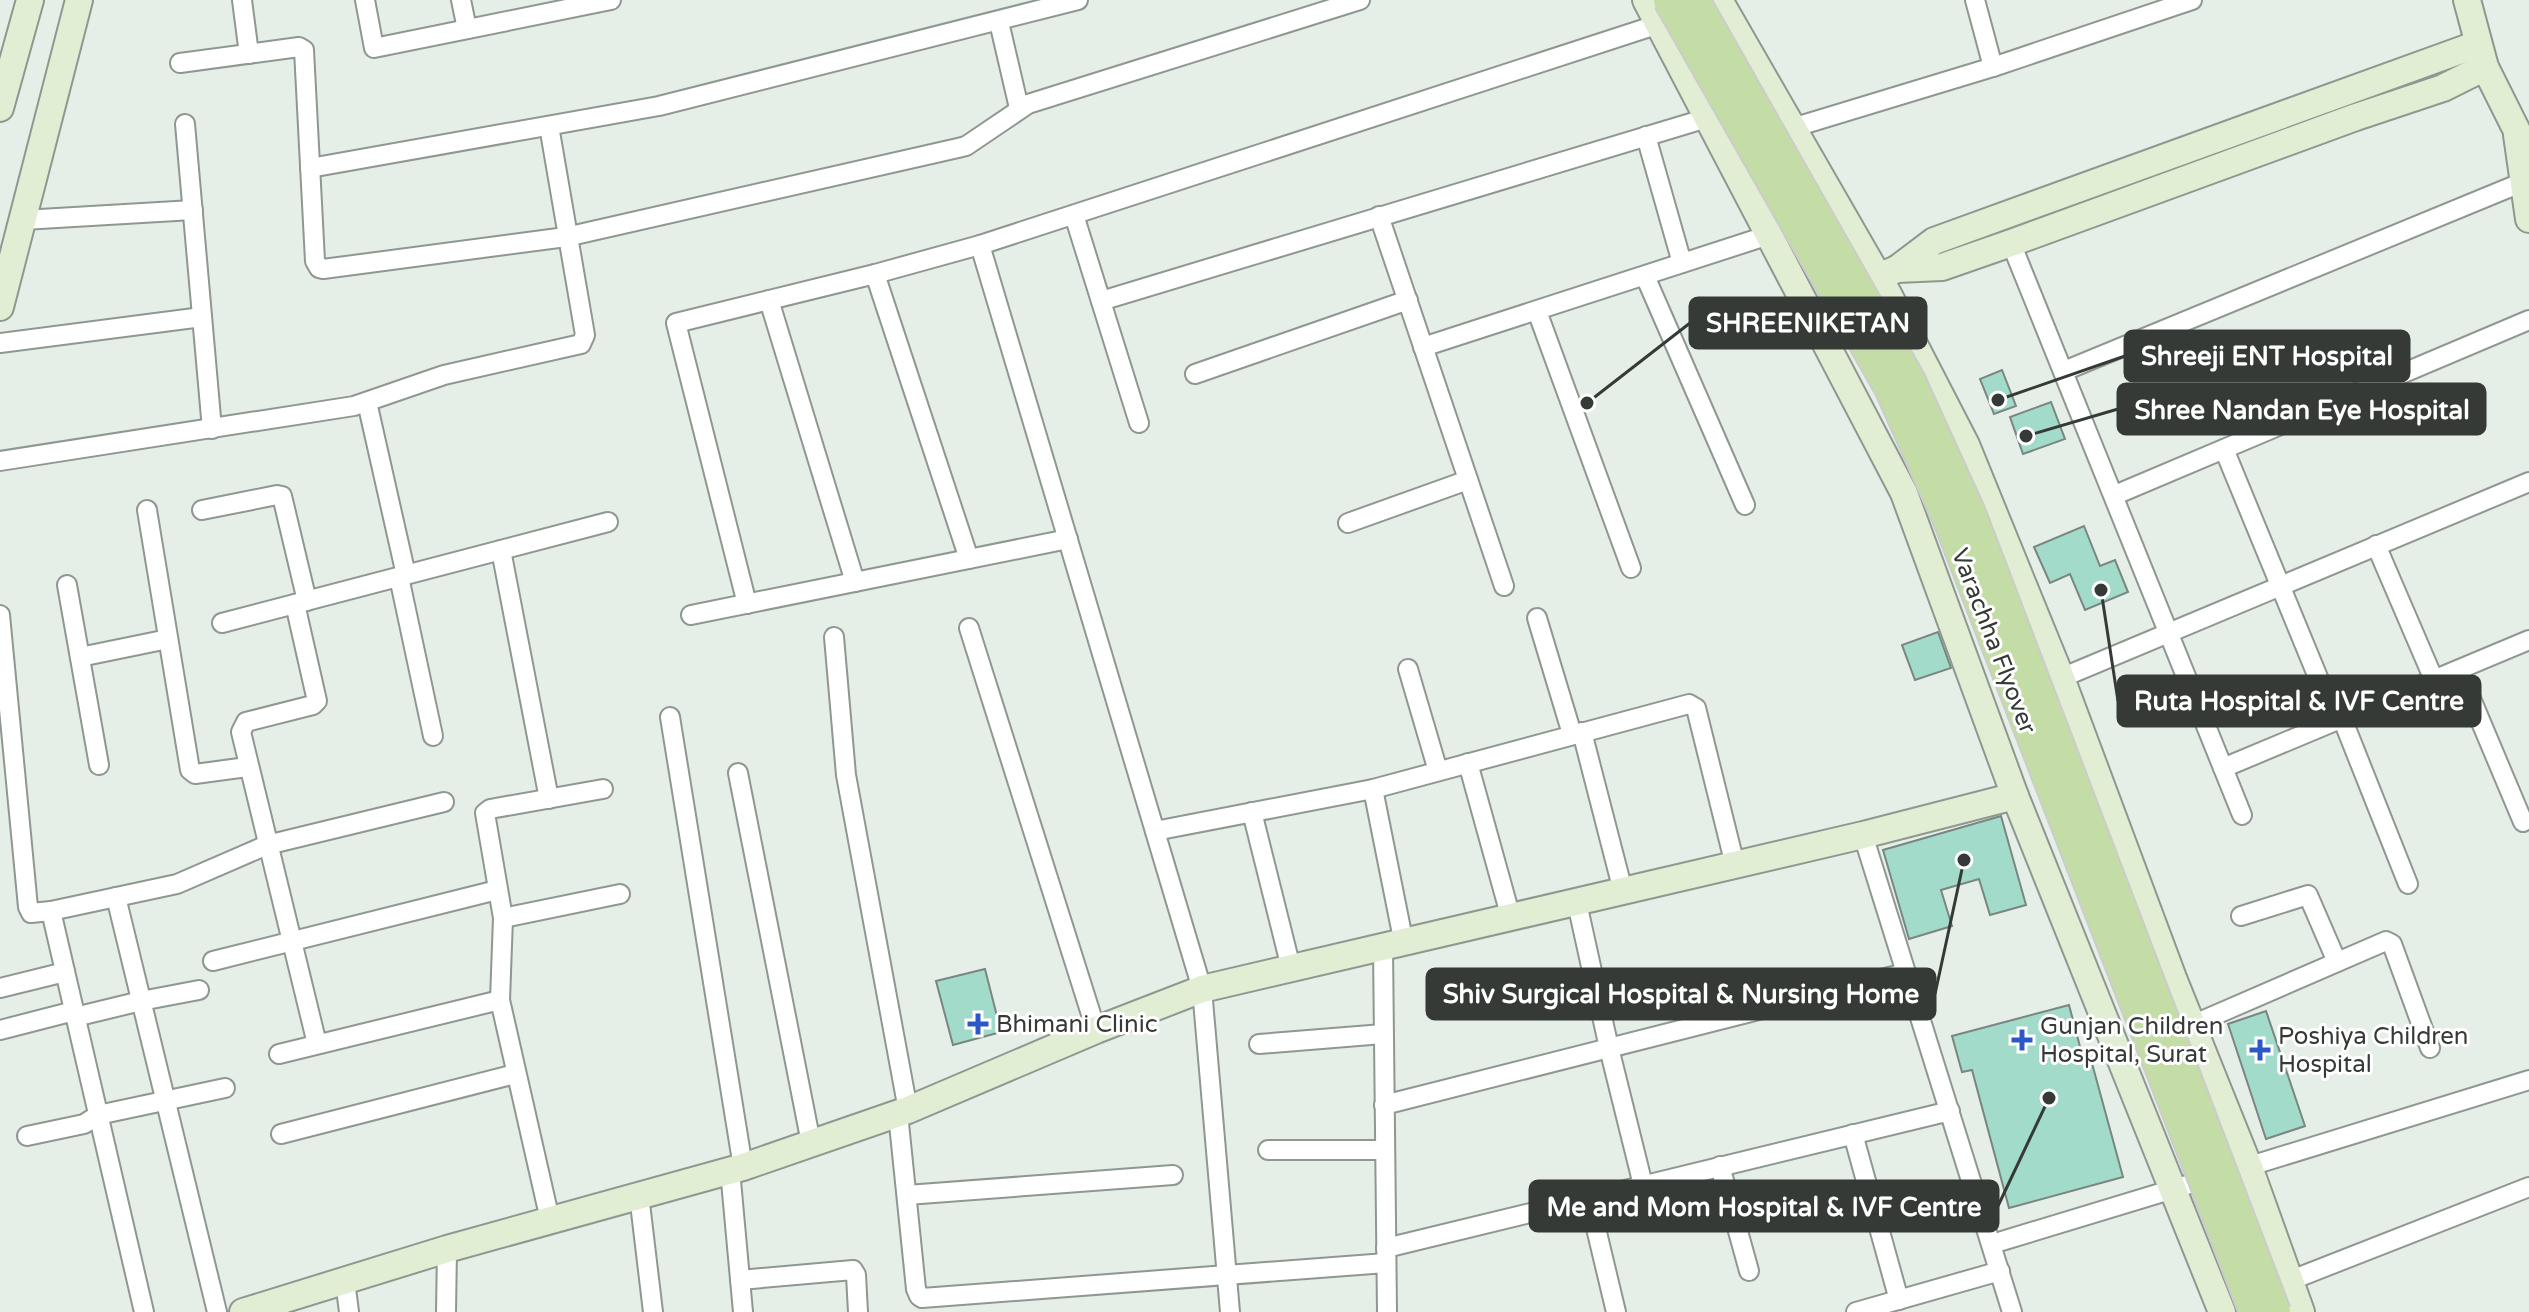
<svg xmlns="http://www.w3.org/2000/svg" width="2529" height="1312" font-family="'Varela Round',sans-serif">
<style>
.building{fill:#a2dbca;stroke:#798681;stroke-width:2}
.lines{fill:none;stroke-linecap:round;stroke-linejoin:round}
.street-casing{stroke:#8e9890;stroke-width:22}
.secondary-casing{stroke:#8e9890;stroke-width:30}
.street{stroke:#fff;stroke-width:18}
.secondary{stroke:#e2eed3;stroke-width:26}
.primary-bridge-casing{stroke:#cbcccb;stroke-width:32;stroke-linecap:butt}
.primary-bridge{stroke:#c4dda7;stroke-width:28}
.poi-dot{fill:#2c58c7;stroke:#fff;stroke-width:3}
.labels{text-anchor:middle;stroke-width:6;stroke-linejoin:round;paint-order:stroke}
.street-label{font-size:24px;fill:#363a37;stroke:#fff}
.poi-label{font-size:24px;fill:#363a37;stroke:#fff;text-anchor:start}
.leader{fill:none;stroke:#363a37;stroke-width:3}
.callout-dot{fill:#363a37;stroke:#fff;stroke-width:3}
.callout{fill:#363a37;stroke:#363a37;stroke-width:3}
.callout-label{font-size:26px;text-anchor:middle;font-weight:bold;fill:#fff}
</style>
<rect width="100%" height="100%" fill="#e5efe7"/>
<g class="building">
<polygon points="2002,370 2016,406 1994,414 1980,379"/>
<polygon points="2051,402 2065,439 2023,454 2010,417"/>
<polygon points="2084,526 2100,566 2115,560 2128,592 2085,610 2070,574 2050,583 2034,547"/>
<polygon points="1938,632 1951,668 1915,680 1902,645"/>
<polygon points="2001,816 2026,905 1990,915 1979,879 1941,890 1952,926 1909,939 1883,850"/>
<polygon points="985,969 1001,1032 953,1045 936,981"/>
<polygon points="2069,1005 2083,1058 2090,1056 2123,1177 2009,1208 1972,1070 1962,1072 1952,1036"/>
<polygon points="2266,1011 2305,1126 2266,1139 2228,1024"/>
</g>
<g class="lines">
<defs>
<g id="street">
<polyline points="242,0 249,54"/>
<polyline points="365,0 374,48 611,0"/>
<polyline points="461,0 467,29"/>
<polyline points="1975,0 1993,67"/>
<polyline points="999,22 1019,108"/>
<polyline points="180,63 299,47 304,50 315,261 319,268 323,269 566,237 958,148 966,146 1028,104 1360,0"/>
<polyline points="185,124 212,429"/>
<polyline points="1792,128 1993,67 2192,0"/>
<polyline points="1646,136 1682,263"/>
<polyline points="310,168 659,106 1078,0"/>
<polyline points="1074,215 1139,423"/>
<polyline points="1379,216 1504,586"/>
<polyline points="23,220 193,210"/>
<polyline points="2011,243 2242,815"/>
<polyline points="980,245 1202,989 1230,1312"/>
<polyline points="875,274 969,559"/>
<polyline points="1645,276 1745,505"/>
<polyline points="769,300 855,582"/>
<polyline points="1101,301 1707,118"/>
<polyline points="1537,311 1631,568"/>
<polyline points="0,343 202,317"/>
<polyline points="1423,347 1769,235"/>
<polyline points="2064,371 2523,182"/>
<polyline points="1195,374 1408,300"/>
<polyline points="367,402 406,575"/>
<polyline points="2224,449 2336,721"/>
<polyline points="0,461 354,406 444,375 581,344 585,335 549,126"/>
<polyline points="2115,495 2529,320"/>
<polyline points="147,510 190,770 195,774 247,767"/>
<polyline points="202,510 277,495 282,496 307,601"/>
<polyline points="1348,523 1468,480"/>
<polyline points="2376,545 2434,680"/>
<polyline points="501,550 549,799"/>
<polyline points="399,577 433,736"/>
<polyline points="67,585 99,765"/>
<polyline points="295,604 317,701 313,705 246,722 241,732 317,1044"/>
<polyline points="747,604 676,323 875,274 980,245 1659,24"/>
<polyline points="0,615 28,907 31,913 51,911 177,884 267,845 444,802"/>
<polyline points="691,615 1068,539"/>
<polyline points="1537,618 1572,734"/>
<polyline points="222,623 608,522"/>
<polyline points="969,628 1096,1030"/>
<polyline points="834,637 846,775 908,1110"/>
<polyline points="80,657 168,639"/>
<polyline points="1408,669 1438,771"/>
<polyline points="2459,670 2523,822"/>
<polyline points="2061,678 2529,482"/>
<polyline points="670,717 743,1167"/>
<polyline points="2342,718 2408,884"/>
<polyline points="1582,732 1623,891"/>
<polyline points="1468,763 1511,918"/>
<polyline points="2223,768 2529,640"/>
<polyline points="738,773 811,1143"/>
<polyline points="1373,789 1404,944"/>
<polyline points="1252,812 1291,968"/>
<polyline points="1155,831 1373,789 1689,704 1696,708 1735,865"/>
<polyline points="1863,835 2012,1312"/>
<polyline points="116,897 217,1312"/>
<polyline points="1577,903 1609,1048 1643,1185"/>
<polyline points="51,911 144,1312"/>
<polyline points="2241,916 2308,895 2337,962"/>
<polyline points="503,918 620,894"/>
<polyline points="1383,948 1387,1312"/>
<polyline points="213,961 497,890"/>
<polyline points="0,988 65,972"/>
<polyline points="75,1017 141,1001 199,990"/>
<polyline points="2192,1025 2386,941 2392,944 2430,1048"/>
<polyline points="0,1030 74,1011"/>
<polyline points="1259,1044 1383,1034"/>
<polyline points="279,1054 500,1000"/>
<polyline points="1384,1105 1905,973"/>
<polyline points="898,1114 916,1289 919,1296 922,1298 1386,1263"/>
<polyline points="281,1134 515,1074"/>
<polyline points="1853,1134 1899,1300"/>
<polyline points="27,1136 84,1124 98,1115 225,1088"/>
<polyline points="1268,1150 1384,1150"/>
<polyline points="1720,1166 1749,1271"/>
<polyline points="730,1170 743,1312"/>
<polyline points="2237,1170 2529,1080"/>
<polyline points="639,1195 653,1312"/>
<polyline points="907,1195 1173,1175"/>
<polyline points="1589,1199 1616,1312"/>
<polyline points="550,1220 500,1000 503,918 485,813 490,809 603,789"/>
<polyline points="1992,1244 2213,1177"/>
<polyline points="1386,1248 1950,1111"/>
<polyline points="740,1280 853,1270 856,1275 858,1312"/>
<polyline points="345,1281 349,1312"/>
<polyline points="2289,1281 2529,1187"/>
<polyline points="446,1312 447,1249"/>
<polyline points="1856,1312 2000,1271"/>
</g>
<g id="secondary">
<polyline points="1646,0 1904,493 2015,796 2222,1312"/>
<polyline points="1719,0 1887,292 1966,445 2061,678 2173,978 2249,1167 2301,1312"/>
<polyline points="2467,0 2485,67 2529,155"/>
<polyline points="0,108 30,0"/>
<polyline points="2517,135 2529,219"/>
<polyline points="1897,269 1942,267 2011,243 2356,117 2443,88 2485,67"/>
<polyline points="1864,283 1897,269 1934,241 2478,44"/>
<polyline points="0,307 79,0"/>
<polyline points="243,1312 447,1249 743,1167 908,1110 1096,1030 1202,989 1863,835 2015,796"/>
</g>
</defs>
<use href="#street" class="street-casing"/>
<use href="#secondary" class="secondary-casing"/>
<use href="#street" class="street"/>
<use href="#secondary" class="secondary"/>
<defs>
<g id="primary-bridge">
<polyline points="1668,0 1889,388 1947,518 2254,1312"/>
<polyline points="1695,0 1910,379 1971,513 2276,1312"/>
</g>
</defs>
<use href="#primary-bridge" class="primary-bridge-casing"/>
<use href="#primary-bridge" class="primary-bridge"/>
</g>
<g class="poi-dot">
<path d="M974 1012h8v8h8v8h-8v8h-8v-8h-8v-8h8z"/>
<path d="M2018 1028h8v8h8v8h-8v8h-8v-8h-8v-8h8z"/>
<path d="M2256 1038h8v8h8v8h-8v8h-8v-8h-8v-8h8z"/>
</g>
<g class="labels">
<g class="street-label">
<text transform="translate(1994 641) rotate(69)" y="8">Varachha Flyover</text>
</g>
<g class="poi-label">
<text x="996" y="1032">Bhimani Clinic</text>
<text x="2040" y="1034">Gunjan Children<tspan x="2040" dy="28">Hospital, Surat</tspan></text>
<text x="2278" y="1044">Poshiya Children<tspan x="2278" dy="28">Hospital</tspan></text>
</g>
</g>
<path class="leader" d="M1587 403L1690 323M1998 400L2125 356M2026 436L2118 409M2101 590L2118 701M1964 860L1935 994M2049 1098L1998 1206"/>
<g class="callout-dot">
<circle cx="1587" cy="403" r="8"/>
<circle cx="1998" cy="400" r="8"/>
<circle cx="2026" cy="436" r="8"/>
<circle cx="2101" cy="590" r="8"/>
<circle cx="1964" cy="860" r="8"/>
<circle cx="2049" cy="1098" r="8"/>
</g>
<g class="callout">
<rect x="1690" y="298" width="236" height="50" rx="8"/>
<rect x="2125" y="331" width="284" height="50" rx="8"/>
<rect x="2118" y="384" width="367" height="50" rx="8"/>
<rect x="2118" y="676" width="362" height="50" rx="8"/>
<rect x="1427" y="969" width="508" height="50" rx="8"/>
<rect x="1530" y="1181" width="468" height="50" rx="8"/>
</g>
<g class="callout-label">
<text x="1808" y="332">SHREENIKETAN</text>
<text x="2267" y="365">Shreeji ENT Hospital</text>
<text x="2302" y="419">Shree Nandan Eye Hospital</text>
<text x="2299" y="710">Ruta Hospital &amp; IVF Centre</text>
<text x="1681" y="1003">Shiv Surgical Hospital &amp; Nursing Home</text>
<text x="1764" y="1216">Me and Mom Hospital &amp; IVF Centre</text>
</g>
</svg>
